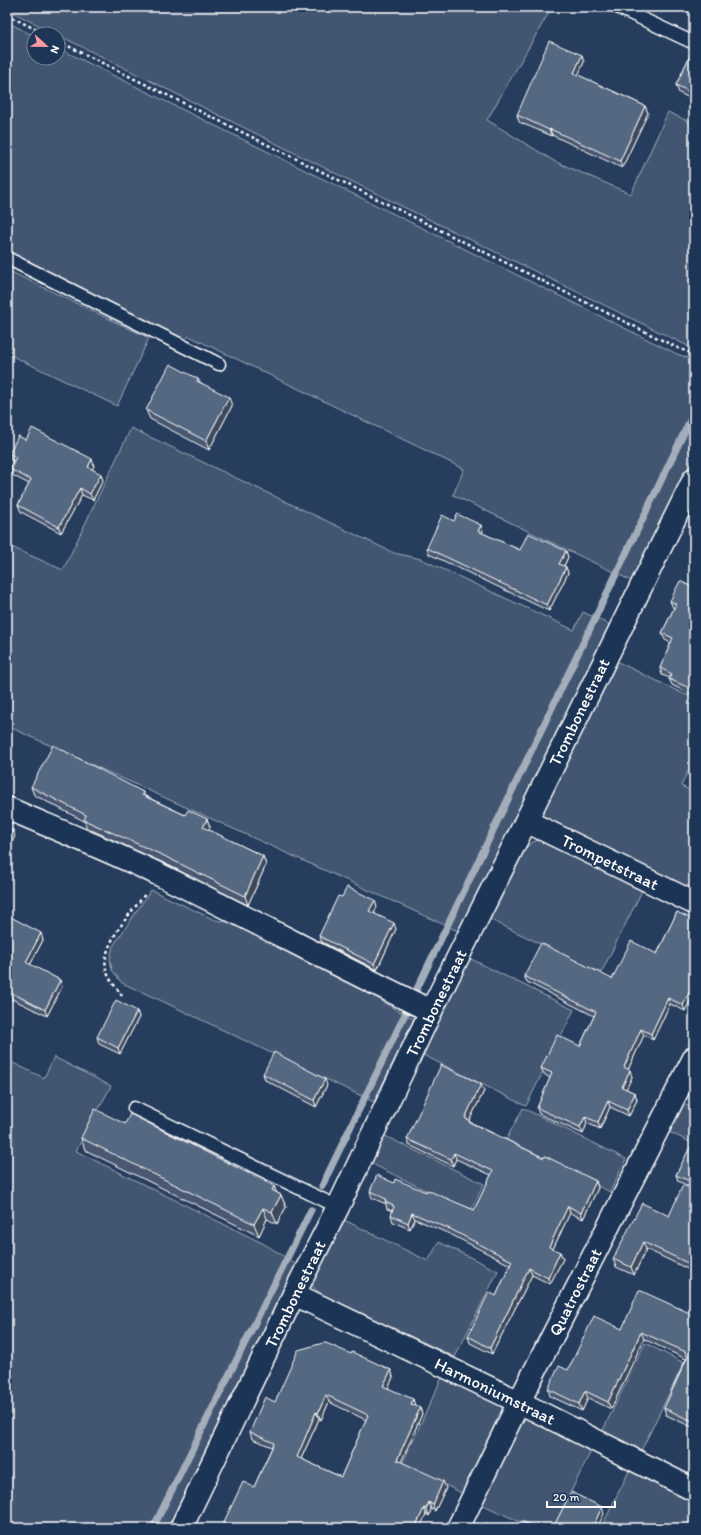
<svg xmlns="http://www.w3.org/2000/svg" width="701" height="1535" font-family="Itim,sans-serif">
<style>
.green{fill:#425672;stroke:#a0aab8}
.lines{fill:none;stroke-linecap:round;stroke-linejoin:round}
.stream{stroke:#a4aebb;stroke-width:7}
.service-casing{stroke:#fff;stroke-width:15}
.minor-casing{stroke:#fff;stroke-width:25}
.path{stroke:#fff;stroke-width:2.5;stroke-dasharray:3 3;stroke-linecap:butt}
.service{stroke:#1d3557;stroke-width:12}
.minor{stroke:#1d3557;stroke-width:22}
.wall{fill:#49596f;stroke:#fff;fill-rule:evenodd}
.shaded-wall{fill:#3c485a;stroke:#fff}
.building{fill:#556781;stroke:#fff;fill-rule:evenodd}
.labels{text-anchor:middle;stroke-width:3.5;stroke-linejoin:round;paint-order:stroke}
.street-label{font-size:17px;fill:#fff;stroke:#1d3557}
</style>
<rect width="100%" height="100%" fill="#263d5e"/>
<filter id="ink" filterUnits="userSpaceOnUse"><feTurbulence type="fractalNoise" baseFrequency=".025" numOctaves="2"/><feDisplacementMap in="SourceGraphic" scale="8" xChannelSelector="R" yChannelSelector="G"/><feConvolveMatrix kernelMatrix="1 2 1 2 8 2 1 2 1" color-interpolation-filters="sRGB"/></filter>
<g filter="url(#ink)">
<g class="green">
<polygon points="10,7 552,7 487,120 554,161 631,194 668,112 694,124 694,349 387,199 8,10"/>
<polygon points="7,22 34,36 34,58 58,58 58,48 677,354 694,360 694,455 634,582 453,495 464,469 189,336 183,341 7,258"/>
<polygon points="7,270 149,338 117,406 10,355 7,361"/>
<polygon points="131,428 394,553 421,559 574,630 583,612 613,626 458,931 7,726 7,545 63,570"/>
<polygon points="616,661 694,699 694,759 681,786 694,792 694,895 541,816"/>
<polygon points="538,840 546,840 644,887 601,973 489,919 526,848 531,843"/>
<polygon points="151,890 215,920 251,926 375,991 384,1003 414,1019 374,1102 164,1002 122,983 112,970 110,959 113,946"/>
<polygon points="469,958 574,1010 526,1106 421,1054"/>
<polygon points="54,1057 111,1086 76,1151 266,1245 297,1265 170,1528 7,1528 7,1060 44,1078"/>
<polygon points="679,1102 694,1109 694,1144 665,1130"/>
<polygon points="523,1108 626,1159 610,1192 506,1140"/>
<polygon points="381,1134 484,1184 470,1212 368,1162"/>
<polygon points="340,1218 428,1261 439,1242 498,1271 455,1357 322,1295 313,1287 312,1276"/>
<polygon points="645,1343 684,1363 640,1453 601,1434"/>
<polygon points="443,1375 501,1402 504,1407 504,1412 466,1495 402,1464"/>
<polygon points="527,1417 593,1447 553,1528 533,1528 479,1503 521,1420"/>
<polygon points="631,1467 694,1498 694,1528 601,1528"/>
</g>
<g class="lines">
<g class="stream">
<polyline points="414,995 694,412"/>
<polyline points="322,1186 408,1008"/>
<polyline points="153,1528 311,1210"/>
</g>
<defs>
<g id="service">
<polyline points="617,7 694,43"/>
<polyline points="7,258 219,364"/>
<polyline points="134,1108 338,1207"/>
</g>
<g id="minor">
<path d="M 7,808 C 58,830 110,851 160,875 C 251,919 340,967 431,1011"/>
<polyline points="526,821 694,903"/>
<polyline points="294,1294 519,1402 694,1490"/>
<polyline points="181,1528 294,1294 338,1207 431,1011 526,821 694,479"/>
<polyline points="458,1528 519,1402 694,1058"/>
</g>
</defs>
<use href="#service" class="service-casing"/>
<use href="#minor" class="minor-casing"/>
<g class="path">
<polyline points="7,15 45,34"/>
<polyline points="58,41 680,349 694,354"/>
<path d="M 122,996 C 117,988 108,979 106,969 C 101,944 132,912 146,893"/>
</g>
<use href="#service" class="service"/>
<use href="#minor" class="minor"/>
</g>
<g class="wall">
<polygon points="694,47 694,100 679,93 676,85"/>
<polygon points="584,62 578,75 645,106 648,113 622,168 552,135 552,136 519,122 517,115"/>
<polygon points="198,379 200,382 232,406 209,450 150,419 146,410"/>
<polygon points="26,440 94,466 92,469 103,480 93,500 82,495 61,533 21,512 18,505 29,484 12,475 10,469 14,461 11,460 9,454"/>
<polygon points="454,521 483,531 482,533 520,550 566,551 568,557 564,566 566,567 568,573 549,611 429,554 427,548"/>
<polygon points="694,588 694,696 672,685 669,679 670,678 662,675 660,668 671,643 665,640 662,633 674,608 673,608 670,601"/>
<polygon points="31,787 143,792 145,796 185,815 207,819 210,827 209,830 263,856 266,865 248,905 166,864 87,828 84,821 34,795"/>
<polygon points="342,897 377,907 374,913 396,929 377,970 322,942 319,936"/>
<polygon points="677,912 685,1011 670,1004 653,1040 644,1035 628,1070 632,1077 626,1089 635,1093 637,1100 629,1116 610,1107 600,1129 587,1123 583,1134 539,1114 537,1108 550,1078 544,1074 541,1068 580,1046 594,1016 527,982 524,976 612,979 657,954"/>
<polygon points="7,915 43,940 30,965 60,980 62,987 47,1016 12,999 8,1006 7,1005"/>
<polygon points="137,1011 139,1017 120,1054 99,1044 97,1037"/>
<polygon points="263,1074 327,1085 316,1107 265,1080"/>
<polygon points="484,1091 469,1121 470,1122 544,1158 596,1181 598,1188 583,1219 570,1213 553,1249 560,1252 563,1259 550,1284 532,1275 492,1354 470,1343 468,1336 496,1296 510,1265 452,1235 415,1219 410,1229 393,1222 391,1215 393,1211 387,1209 386,1204 372,1198 370,1191 394,1183 426,1192 474,1210 491,1175 456,1159 453,1166 409,1145 407,1139"/>
<polygon points="125,1124 274,1186 276,1192 281,1195 286,1207 277,1224 267,1219 259,1236 85,1150 81,1138"/>
<polygon points="694,1141 694,1189 678,1181 676,1175"/>
<polygon points="694,1190 694,1272 646,1249 634,1275 616,1267 613,1259 669,1216"/>
<polygon points="694,1315 694,1428 666,1415 664,1408 686,1359 644,1339 611,1409 588,1398 582,1411 550,1396 548,1389 568,1370 622,1329"/>
<path d="M 351,1354 L 391,1370 L 393,1377 L 388,1388 L 415,1406 L 420,1408 L 422,1414 L 401,1462 L 446,1488 L 435,1511 L 431,1509 L 429,1516 L 426,1514 L 254,1487 L 272,1447 L 252,1439 L 250,1432 L 275,1402 ZM 329,1402 L 366,1420 L 341,1477 L 301,1459 L 319,1419 L 321,1420 Z"/>
</g>
<g class="shaded-wall">
<polygon points="582,55 584,62 576,80 574,73"/>
<polygon points="645,106 648,113 622,168 620,161"/>
<polygon points="550,129 552,135 552,136 549,130"/>
<polygon points="229,397 232,406 209,450 206,441"/>
<polygon points="92,459 94,466 90,474 88,467"/>
<polygon points="101,474 103,480 93,500 90,494"/>
<polygon points="80,488 82,495 61,533 59,527"/>
<polygon points="481,525 483,531 480,537 478,531"/>
<polygon points="566,551 568,557 562,570 559,564"/>
<polygon points="566,567 568,573 549,611 547,605"/>
<polygon points="207,819 210,827 206,836 203,827"/>
<polygon points="13,830 15,836 7,855 7,843"/>
<polygon points="263,856 266,865 248,905 245,896"/>
<polygon points="375,900 377,907 372,918 369,911"/>
<polygon points="394,923 396,929 377,970 374,964"/>
<polygon points="41,933 43,940 28,969 26,962"/>
<polygon points="60,980 62,987 47,1016 45,1010"/>
<polygon points="694,982 694,993 685,1011 683,1005"/>
<polygon points="10,992 12,999 8,1006 7,1002 7,998"/>
<polygon points="668,998 670,1004 653,1040 651,1034"/>
<polygon points="137,1011 139,1017 120,1054 118,1048"/>
<polygon points="641,1029 644,1035 626,1074 624,1067"/>
<polygon points="630,1070 632,1077 624,1094 622,1087"/>
<polygon points="325,1079 327,1085 316,1107 314,1100"/>
<polygon points="481,1084 484,1091 469,1121 472,1127 465,1118"/>
<polygon points="635,1093 637,1100 629,1116 627,1110"/>
<polygon points="608,1101 610,1107 600,1129 598,1122"/>
<polygon points="585,1117 587,1123 583,1134 580,1127"/>
<polygon points="454,1153 456,1159 453,1166 451,1159"/>
<polygon points="596,1181 598,1188 583,1219 581,1213"/>
<polygon points="274,1186 278,1198 272,1190"/>
<polygon points="281,1195 286,1207 277,1224 272,1212"/>
<polygon points="568,1206 570,1213 551,1253 549,1247"/>
<polygon points="263,1208 267,1219 259,1236 254,1224"/>
<polygon points="412,1213 415,1219 410,1229 408,1223"/>
<polygon points="643,1242 646,1249 634,1275 631,1267"/>
<polygon points="560,1252 563,1259 550,1284 548,1278"/>
<polygon points="529,1268 532,1275 492,1354 490,1348"/>
<polygon points="641,1332 644,1339 611,1409 608,1402"/>
<polygon points="391,1370 393,1377 386,1393 383,1386"/>
<polygon points="585,1391 588,1398 582,1411 579,1404"/>
<polygon points="326,1395 329,1402 321,1420 318,1413"/>
<polygon points="413,1399 415,1405 411,1404"/>
<polygon points="420,1408 422,1414 399,1467 397,1460"/>
<polygon points="316,1412 319,1419 299,1463 297,1457"/>
<polygon points="443,1481 446,1488 435,1511 433,1505"/>
<polygon points="429,1502 431,1509 429,1516 426,1509"/>
<polygon points="602,1507 604,1514 597,1528 592,1528"/>
<polygon points="424,1508 426,1514 420,1528 415,1528"/>
</g>
<g class="building">
<polygon points="549,41 582,55 574,73 645,106 620,161 550,129 549,130 517,115"/>
<polygon points="694,47 694,94 676,85"/>
<polygon points="170,364 198,379 197,381 229,397 206,441 146,410"/>
<polygon points="32,428 92,459 88,467 101,474 90,494 80,488 59,527 18,505 31,480 10,469 16,457 9,454 18,436 26,440"/>
<polygon points="457,514 481,525 478,531 520,550 528,533 566,551 559,564 566,567 547,605 427,548 442,515 454,521"/>
<polygon points="680,581 694,588 694,690 669,679 672,674 660,668 673,638 662,633 676,604 670,601"/>
<polygon points="53,745 143,792 142,795 185,815 188,810 207,819 203,827 263,856 245,896 162,855 84,820 86,815 31,787"/>
<polygon points="7,827 13,830 7,843"/>
<polygon points="347,887 375,900 369,911 394,923 374,964 319,936 338,896 342,897"/>
<polygon points="677,912 694,920 694,982 683,1005 668,998 651,1034 641,1029 624,1067 630,1070 622,1087 635,1093 627,1110 608,1101 598,1122 585,1117 580,1127 537,1108 552,1073 541,1068 557,1035 580,1046 596,1012 524,976 541,943 612,979 631,941 657,954"/>
<polygon points="7,915 41,933 26,962 60,980 45,1010 10,992 7,998"/>
<polygon points="116,1000 137,1011 118,1048 97,1037"/>
<polygon points="274,1052 325,1079 314,1100 263,1074"/>
<polygon points="441,1065 481,1084 465,1118 469,1120 469,1122 544,1158 545,1156 596,1181 581,1213 568,1206 549,1247 560,1252 548,1278 529,1268 490,1348 468,1336 489,1292 496,1296 512,1261 450,1229 412,1213 408,1223 391,1215 394,1206 385,1202 386,1199 370,1191 377,1175 394,1183 395,1179 426,1192 427,1190 474,1210 493,1171 454,1153 451,1159 407,1139"/>
<polygon points="95,1109 125,1124 130,1114 274,1186 272,1190 281,1195 272,1212 263,1208 254,1224 81,1138"/>
<polygon points="693,1141 694,1141 694,1183 676,1175"/>
<polygon points="683,1185 694,1190 694,1266 643,1242 631,1267 613,1259 642,1203 669,1216"/>
<polygon points="639,1290 694,1315 694,1422 664,1408 688,1356 685,1355 686,1352 641,1332 608,1402 585,1391 579,1404 548,1389 559,1366 568,1370 594,1316 622,1329"/>
<path d="M 323,1343 L 326,1343 L 351,1354 L 352,1352 L 391,1370 L 383,1386 L 413,1399 L 411,1404 L 420,1408 L 397,1460 L 443,1481 L 433,1505 L 429,1502 L 426,1509 L 424,1508 L 415,1528 L 221,1528 L 243,1482 L 254,1487 L 274,1443 L 250,1432 L 265,1397 L 275,1402 L 298,1350 ZM 326,1395 L 368,1415 L 341,1477 L 297,1457 L 316,1412 L 318,1413 Z"/>
<polygon points="571,1492 602,1507 592,1528 553,1528"/>
<polygon points="521,1521 537,1528 517,1528"/>
<polygon points="486,1523 497,1528 484,1528"/>
</g>
</g>
<g class="labels">
<g class="street-label">
<text transform="translate(579 712) rotate(-64)" y="6">Trombonestraat</text>
<text transform="translate(610 862) rotate(26)" y="6">Trompetstraat</text>
<text transform="translate(436 1003) rotate(-64)" y="6">Trombonestraat</text>
<text transform="translate(575 1292) rotate(-63)" y="6">Quatrostraat</text>
<text transform="translate(295 1294) rotate(-64)" y="6">Trombonestraat</text>
<text transform="translate(495 1391) rotate(26)" y="6">Harmoniumstraat</text>
</g>
</g>
<rect width="701" height="1535" fill="none" stroke="#1d3557" stroke-width="24"/>
<rect x="12" y="12" width="677" height="1511" fill="none" stroke="#fff" stroke-width="1.5" filter="url(#ink)"/>
<g transform="translate(46 46) rotate(112)"><circle r="19" fill="#1d3557" stroke="#77869a"/>
<path d="M0-3L7 15L0 10L-7 15Z" fill="#ff9aa2"/>
<text y="-6" font-size="11" font-weight="bold" text-anchor="middle" fill="#ffffff">N</text>
</g>
<path d="M547 1501v6h68v-6" fill="none" stroke="#ffffff" stroke-width="2"/>
<text x="553" y="1501" font-size="12" fill="#ffffff" stroke="#1d3557" stroke-width="3" paint-order="stroke">20 m</text>
</svg>
